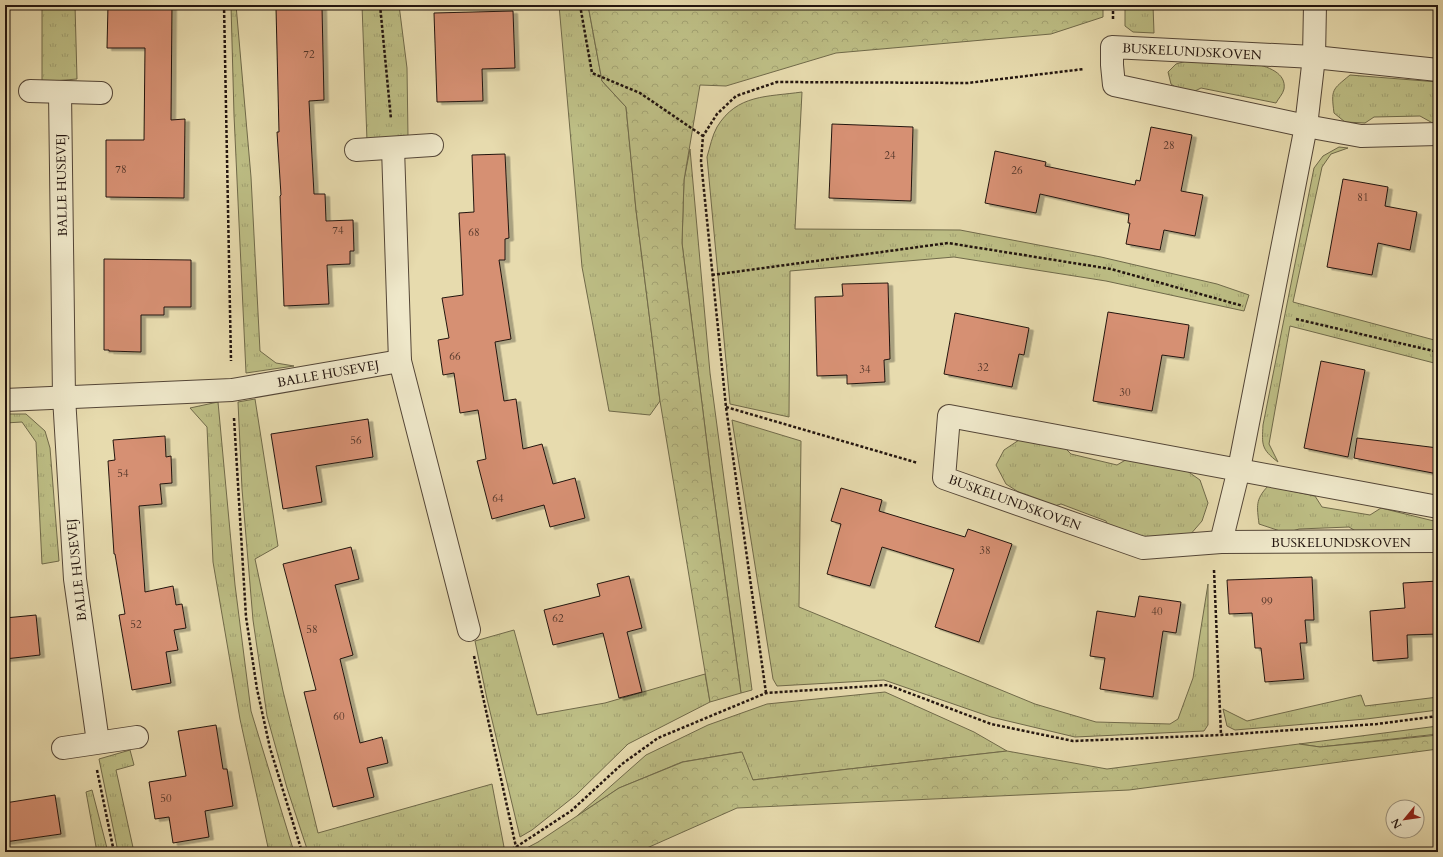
<svg xmlns="http://www.w3.org/2000/svg" width="1443" height="857" font-family="Cardo,serif">
<style>
.grass{fill:url(#grass-tufts);stroke:#706a4a}
.forest{fill:url(#forest-crowns);stroke:#706a4a}
.building{fill:#d69073;stroke:#23150f;filter:url(#shadow)}
.lines{fill:none;stroke-linecap:round;stroke-linejoin:round}
.street-casing{stroke:#544637;stroke-width:24}
.path{stroke:#23150f;stroke-width:2.5;stroke-dasharray:3 2;stroke-linecap:butt}
.street{stroke:#efe8ca;stroke-width:22}
.labels{text-anchor:middle;stroke-width:3;stroke-linejoin:round;paint-order:stroke}
.number-label{font-size:11px;fill:#503428}
.street-label{font-size:13px;fill:#23150f;stroke:#efe8ca}
</style>
<defs>
<pattern id="grass-tufts" width="24" height="20" patternUnits="userSpaceOnUse"><rect width="24" height="20" fill="#bdbe85"/><path d="M3 7l-1-3M5 7V3M7 7l1-3M15 17l-1-3M17 17v-4M19 17l1-3" fill="none" stroke="#a2a272"/></pattern>
<pattern id="forest-crowns" width="20" height="18" patternUnits="userSpaceOnUse"><rect width="20" height="18" fill="#bdbe85"/><path d="M2 6a3 3 0 1 1 6 0M12 15a3 3 0 1 1 6 0" fill="none" stroke="#a2a272"/></pattern>
<filter id="shadow"><feDropShadow dx="4.5" dy="2.5" stdDeviation="0" flood-color="#0004"/></filter>
</defs>
<rect width="100%" height="100%" fill="#e7dbae"/>
<filter id="stains"><feTurbulence type="fractalNoise" baseFrequency=".005" numOctaves="4"/><feColorMatrix values="0 0 0 0 .2 0 0 0 0 .09 0 0 0 0 .02 0 0 0 .5 -.17"/></filter>
<radialGradient id="worn" r=".72"><stop offset=".6" stop-color="#630" stop-opacity="0"/><stop offset="1" stop-color="#630" stop-opacity=".3"/></radialGradient>
<g class="grass">
<polygon points="42,5 75,5 77,79 42,82"/>
<polygon points="231,5 236,5 251,177 260,351 276,363 294,366 246,373 234,115"/>
<polygon points="362,5 399,5 407,68 408,137 367,141"/>
<polygon points="559,5 588,5 602,81 626,107 636,210 660,401 650,415 609,411 582,267"/>
<polygon points="1125,5 1153,5 1154,33 1133,32 1125,26"/>
<path d="M 1197,58 C 1215,60 1289,58 1284,89 C 1283,94 1278,99 1276,103 L 1201,88 L 1189,94 L 1181,91 L 1171,84 L 1168,72 L 1176,64 Z"/>
<path d="M 1350,75 L 1438,82 L 1438,126 L 1420,116 L 1374,117 L 1365,123 L 1345,122 L 1334,113 C 1331,89 1332,90 1350,75 Z"/>
<path d="M 802,92 L 795,229 L 960,230 L 1101,257 L 1217,284 L 1249,295 L 1244,311 L 1106,281 L 954,257 L 790,271 L 789,417 L 730,404 L 707,157 C 710,147 712,136 717,127 C 737,94 767,97 802,92 Z"/>
<path d="M 1339,147 L 1348,148 L 1331,154 L 1322,167 L 1293,302 L 1438,341 L 1438,364 L 1290,326 L 1269,444 L 1278,462 C 1261,449 1262,445 1263,425 L 1314,168 L 1323,156 Z"/>
<polygon points="690,149 710,373 752,690 741,693 711,476 682,243 684,180"/>
<polygon points="255,399 278,546 255,559 283,691 318,833 492,784 504,847 490,852 308,852 287,788 267,716 253,620 242,489 238,402"/>
<polygon points="218,402 235,585 251,711 294,852 269,852 240,719 213,562 207,427 190,408"/>
<polygon points="5,414 26,414 45,431 50,448 59,561 42,564 36,442 22,422 5,423"/>
<polygon points="732,420 801,441 799,607 1035,704 1096,722 1170,724 1178,719 1193,678 1208,584 1208,725 1204,731 1075,737 991,717 884,680 777,686 773,679"/>
<polygon points="1019,440 1061,444 1071,454 1117,465 1129,458 1180,466 1200,480 1208,503 1202,521 1189,536 1137,538 1112,533 1106,521 1061,504 1045,509 1006,484 996,465 1004,450"/>
<path d="M 1268,486 L 1315,496 L 1322,507 L 1370,515 L 1381,508 L 1438,522 L 1438,535 L 1362,535 L 1349,527 L 1299,529 L 1286,533 L 1259,524 C 1257,506 1255,500 1268,486 Z"/>
<polygon points="514,630 537,715 605,703 705,674 710,702 628,744 576,795 532,830 520,837 487,699 475,641"/>
<polygon points="885,692 974,732 1007,751 752,780 741,752 682,762 619,788 577,816 646,755 708,725 767,704"/>
<polygon points="1361,695 1365,706 1438,697 1438,710 1366,719 1235,730 1227,726 1223,709 1247,721"/>
<polygon points="1438,726 1438,734 1320,747 1299,744"/>
<polygon points="130,750 134,765 116,770 134,852 118,852 99,759"/>
<polygon points="92,790 108,852 97,852 86,792"/>
</g>
<g class="forest">
<polygon points="588,5 1103,5 1103,17 1051,34 836,53 726,86 700,85 684,180 682,243 711,476 741,693 710,702 660,401 636,210 626,107 602,81"/>
<polygon points="1438,735 1438,749 1129,790 737,808 638,852 519,852 538,842 619,788 683,762 742,752 753,780 1007,751 1107,769 1299,744 1320,747"/>
</g>
<g class="building">
<polygon points="108,5 172,5 171,120 185,119 184,198 106,197 106,140 144,140 145,48 107,48"/>
<polygon points="322,7 324,100 309,101 314,194 325,194 326,221 353,220 354,251 350,251 350,264 327,265 329,304 284,306 280,196 281,195 277,132 279,132 276,8"/>
<polygon points="513,11 515,68 482,69 483,101 437,102 434,13"/>
<polygon points="832,124 913,127 911,201 829,198"/>
<polygon points="1151,127 1192,135 1181,191 1203,195 1195,236 1164,230 1160,250 1126,244 1130,223 1128,223 1129,214 1040,194 1036,213 985,203 995,151 1046,162 1045,166 1135,185 1136,180 1140,181"/>
<polygon points="505,154 509,238 505,239 505,260 499,260 511,339 495,342 504,401 516,399 523,449 542,444 553,484 575,478 585,518 550,527 544,505 492,519 477,461 486,459 478,410 460,413 454,373 443,375 438,340 449,338 442,298 463,295 459,213 474,212 472,155"/>
<polygon points="1343,179 1388,187 1385,206 1417,212 1410,250 1378,243 1372,275 1327,267"/>
<polygon points="104,259 191,260 191,307 164,307 164,315 141,315 141,352 109,351 109,350 104,350"/>
<polygon points="888,283 890,359 884,360 885,382 847,384 847,375 817,376 815,297 843,296 842,284"/>
<polygon points="1108,312 1189,325 1184,358 1162,355 1152,411 1093,401"/>
<polygon points="955,313 1029,328 1024,355 1019,354 1012,387 944,374"/>
<polygon points="1321,361 1365,370 1348,457 1304,448"/>
<polygon points="368,419 373,457 316,466 322,502 283,509 271,434"/>
<polygon points="165,436 166,457 171,456 172,483 160,484 162,504 139,506 145,592 173,586 176,605 182,604 186,628 174,630 178,650 166,652 171,683 132,690 119,615 125,614 115,554 114,554 108,461 115,460 113,440"/>
<polygon points="1357,438 1438,448 1438,474 1354,458"/>
<polygon points="841,488 882,500 879,511 965,537 968,529 1012,544 979,642 935,627 954,569 882,547 870,586 827,574 841,524 831,521"/>
<polygon points="351,547 359,579 335,585 353,655 340,659 360,743 382,737 388,763 367,768 374,797 333,807 304,692 316,690 283,564"/>
<polygon points="629,576 642,628 627,632 642,692 619,698 603,633 553,645 544,610 600,596 597,584"/>
<polygon points="1312,577 1314,620 1305,620 1307,643 1300,643 1304,679 1265,682 1261,648 1255,648 1252,613 1229,614 1227,580"/>
<polygon points="1438,581 1438,634 1407,635 1408,658 1373,661 1370,611 1405,608 1403,583"/>
<polygon points="1139,596 1181,602 1176,633 1163,631 1153,697 1100,689 1105,658 1090,656 1097,611 1135,617"/>
<polygon points="36,615 40,655 5,659 5,618"/>
<polygon points="216,725 223,769 227,769 233,806 205,811 209,837 173,843 169,817 155,819 149,782 186,776 178,731"/>
<polygon points="55,795 61,834 5,842 5,803"/>
</g>
<g class="lines">
<defs>
<g id="street">
<polyline points="1438,70 1314,57 1112,47 1112,65 1114,85 1306,126 1361,136 1438,134"/>
<polyline points="30,91 101,93"/>
<polyline points="60,92 64,397 75,579 98,742"/>
<polyline points="393,148 400,361 469,630"/>
<polyline points="356,150 432,145"/>
<polyline points="5,400 232,390 400,361"/>
<polyline points="1438,507 949,416 944,478 1143,548 1221,542 1438,541"/>
<polyline points="1221,542 1239,469 1306,126 1314,57 1315,5"/>
<polyline points="63,748 137,737"/>
</g>
</defs>
<use href="#street" class="street-casing"/>
<g class="path">
<polyline points="224,5 231,361"/>
<polyline points="380,5 391,119"/>
<polyline points="580,5 592,73 640,93 703,136"/>
<polyline points="1113,19 1113,5"/>
<polyline points="712,275 948,243 1111,269 1243,306"/>
<polyline points="1296,319 1438,352"/>
<polyline points="726,407 918,463"/>
<polyline points="234,418 246,617 257,689 270,748 302,852"/>
<polyline points="1214,570 1221,735"/>
<polyline points="474,656 516,847"/>
<polyline points="766,693 726,407 701,161 703,136 717,114 736,96 777,82 968,83 1084,69"/>
<polyline points="97,770 114,852"/>
<polyline points="502,852 516,847 571,811 622,764 658,738 766,693 888,685 991,724 1073,741 1221,735 1377,724 1438,716"/>
</g>
<use href="#street" class="street"/>
</g>
<g class="labels">
<g class="number-label">
<text x="309" y="58">72</text>
<text x="1169" y="149">28</text>
<text x="890" y="159">24</text>
<text x="121" y="173">78</text>
<text x="1017" y="174">26</text>
<text x="1363" y="201">81</text>
<text x="338" y="234">74</text>
<text x="474" y="236">68</text>
<text x="455" y="360">66</text>
<text x="983" y="371">32</text>
<text x="865" y="373">34</text>
<text x="1125" y="396">30</text>
<text x="356" y="444">56</text>
<text x="123" y="477">54</text>
<text x="498" y="502">64</text>
<text x="985" y="554">38</text>
<text x="1267" y="605">99</text>
<text x="1157" y="615">40</text>
<text x="558" y="622">62</text>
<text x="136" y="628">52</text>
<text x="312" y="633">58</text>
<text x="339" y="720">60</text>
<text x="166" y="802">50</text>
</g>
<g class="street-label">
<text transform="translate(1192 51) rotate(3)" y="5">BUSKELUNDSKOVEN</text>
<text transform="translate(61 185) rotate(-91)" y="5">BALLE HUSEVEJ</text>
<text transform="translate(328 373) rotate(-10)" y="5">BALLE HUSEVEJ</text>
<text transform="translate(1015 502) rotate(20)" y="5">BUSKELUNDSKOVEN</text>
<text x="1341" y="547">BUSKELUNDSKOVEN</text>
<text transform="translate(76 570) rotate(-96)" y="5">BALLE HUSEVEJ</text>
</g>
</g>
<rect width="1443" height="857" fill="none" stroke="#e7dbae" stroke-width="20"/>
<rect x="6" y="6" width="1431" height="845" fill="none" stroke="#23150f" stroke-width="2"/>
<rect x="10" y="10" width="1423" height="837" fill="none" stroke="#23150f"/>
<g transform="translate(1405 819) rotate(241)"><circle r="19" fill="#efe8ca" stroke="#9d947f"/>
<path d="M0-3L7 15L0 10L-7 15Z" fill="#8f2418"/>
<text y="-6" font-size="11" font-weight="bold" text-anchor="middle" fill="#23150f">N</text>
</g>
<rect width="100%" height="100%" filter="url(#stains)"/>
<rect width="100%" height="100%" fill="url(#worn)"/>
</svg>
